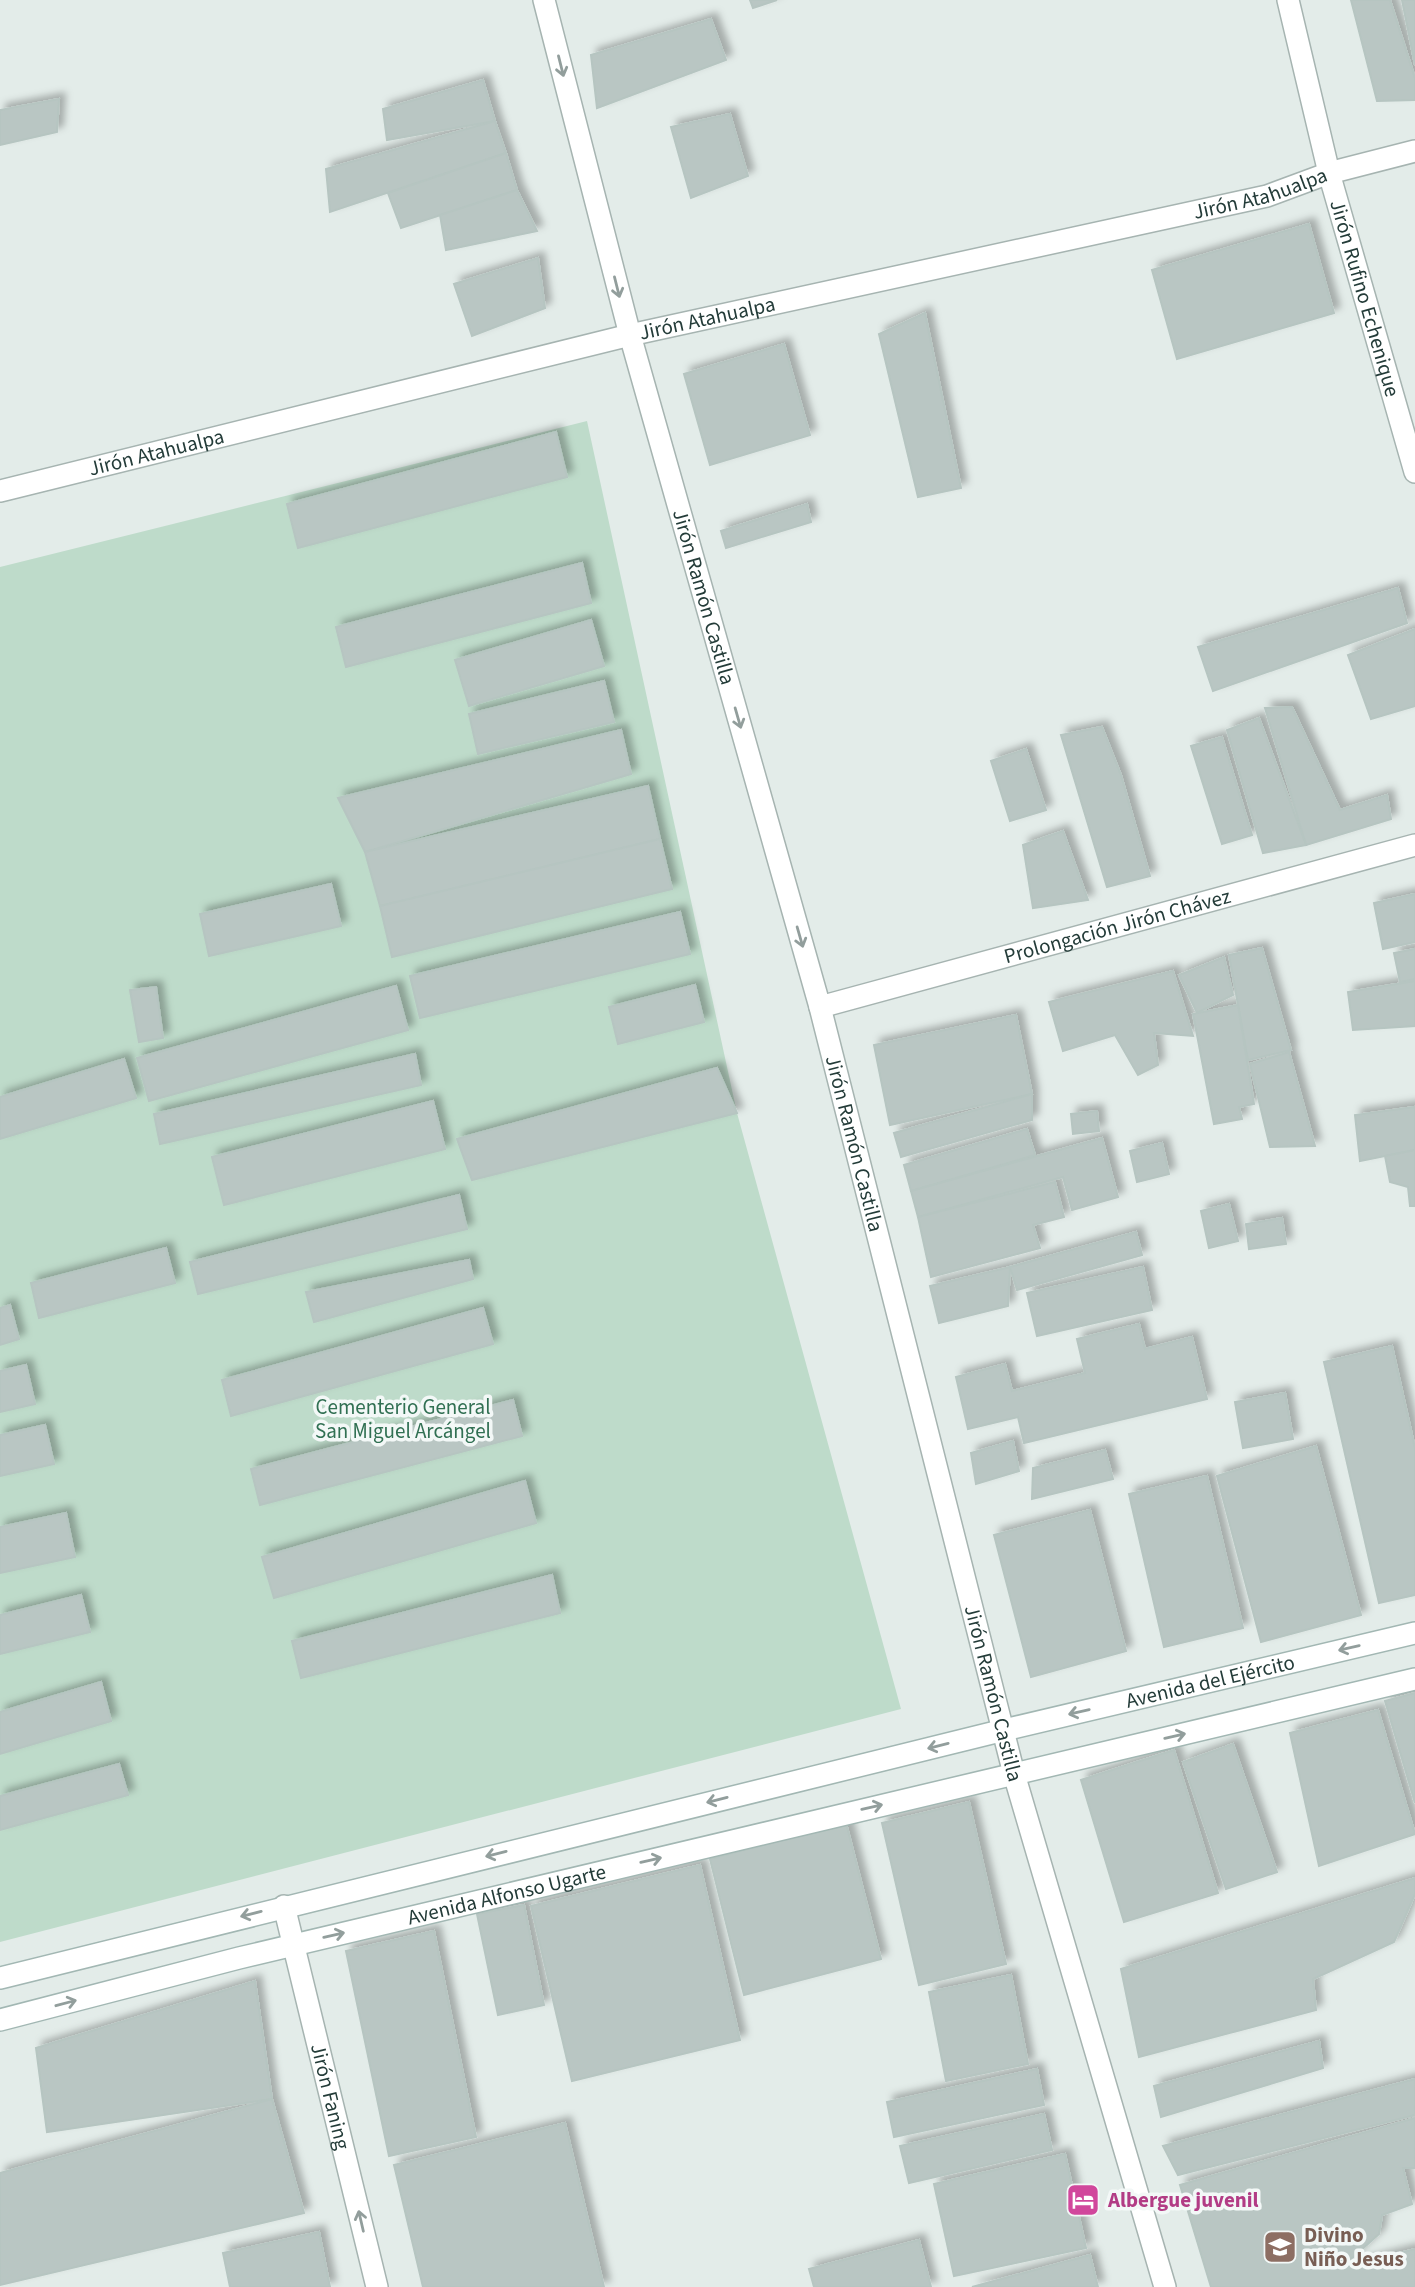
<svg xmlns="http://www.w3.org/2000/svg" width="1415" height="2287" font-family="'Source Sans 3',sans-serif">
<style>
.green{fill:#bedbca}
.building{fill:#b9c6c3;stroke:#b6c5c1;stroke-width:2;filter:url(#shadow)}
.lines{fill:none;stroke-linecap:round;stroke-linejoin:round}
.street-casing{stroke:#a6b4b1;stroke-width:24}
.secondary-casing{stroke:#a2b7b3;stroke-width:24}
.street{stroke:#fff;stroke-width:21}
.secondary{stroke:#fff;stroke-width:21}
.oneway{stroke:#929e9c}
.labels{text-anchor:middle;stroke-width:7;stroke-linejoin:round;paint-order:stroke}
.street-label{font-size:21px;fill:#243c39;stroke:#f3f8f7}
.park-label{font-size:21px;fill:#317053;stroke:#f3f8f7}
.hotel-label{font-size:21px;font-weight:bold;fill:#b23c85;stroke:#f3f8f7;text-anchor:start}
.education-label{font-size:21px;font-weight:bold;fill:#785e54;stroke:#f3f8f7;text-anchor:start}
</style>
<defs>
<filter id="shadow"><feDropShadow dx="6" dy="-6" stdDeviation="3.5" flood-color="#0004"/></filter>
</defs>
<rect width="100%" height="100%" fill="#e3ece9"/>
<polygon class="green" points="587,421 737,1113 901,1709 0,1942 0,567"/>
<g class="building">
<polygon points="750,0 777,0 753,8"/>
<polygon points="1351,0 1390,0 1415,78 1415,100 1377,101"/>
<polygon points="1402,0 1415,0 1415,65"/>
<polygon points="711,19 726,60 597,108 591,55"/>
<polygon points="483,80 495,121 387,140 383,109"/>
<polygon points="59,99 57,132 0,145 0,110"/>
<polygon points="730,114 748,176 691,198 671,127"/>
<polygon points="495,121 506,153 330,212 326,169"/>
<polygon points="506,153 517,190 401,228 388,193"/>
<polygon points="517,190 537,231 446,250 440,215"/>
<polygon points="1309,224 1334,313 1177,359 1152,270"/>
<polygon points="538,258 545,308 472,336 454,284"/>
<polygon points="925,313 961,488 918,497 879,334"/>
<polygon points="784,344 810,435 710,465 684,374"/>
<polygon points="556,432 567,477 298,548 287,504"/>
<polygon points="807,504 811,522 726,548 721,531"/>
<polygon points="582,563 591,603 346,667 336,627"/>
<polygon points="1398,588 1407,623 1213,691 1198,647"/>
<polygon points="591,620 604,666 469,706 455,660"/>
<polygon points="1415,629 1415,706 1371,719 1348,655"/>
<polygon points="604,681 614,722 478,754 469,714"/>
<polygon points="1292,707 1340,810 1387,795 1391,819 1306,845 1265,708"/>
<polygon points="1259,718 1306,845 1263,853 1227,730"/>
<polygon points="1102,727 1121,775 1150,876 1107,887 1061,735"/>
<polygon points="621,730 631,774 365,852 338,798"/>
<polygon points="1222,737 1252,835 1222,844 1191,746"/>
<polygon points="1026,749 1046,810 1010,821 991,761"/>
<polygon points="648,786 660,839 380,906 365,852"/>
<polygon points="1063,831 1088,900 1033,908 1023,845"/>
<polygon points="660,839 672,889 392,957 380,906"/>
<polygon points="331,884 341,926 209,956 200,914"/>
<polygon points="1415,894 1415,942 1383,949 1374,903"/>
<polygon points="680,912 690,954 420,1018 410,976"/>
<polygon points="1262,948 1291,1050 1248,1060 1229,955"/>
<polygon points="1415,949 1415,979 1400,982 1394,953"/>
<polygon points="1224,957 1233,995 1197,1013 1179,975"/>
<polygon points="1173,971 1193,1036 1154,1033 1158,1065 1138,1075 1115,1035 1063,1051 1049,1002"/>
<polygon points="1415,981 1415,1026 1353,1030 1348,992"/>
<polygon points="695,985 704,1022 618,1044 609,1007"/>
<polygon points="396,986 408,1030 149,1101 137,1058"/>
<polygon points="156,987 163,1038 139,1042 130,990"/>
<polygon points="1238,1005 1254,1104 1239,1107 1242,1119 1214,1124 1193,1014"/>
<polygon points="1016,1015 1032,1094 890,1125 874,1045"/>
<polygon points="1289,1052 1315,1146 1270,1147 1250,1064"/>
<polygon points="415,1054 421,1085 160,1144 154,1114"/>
<polygon points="124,1059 136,1098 0,1139 0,1097"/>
<polygon points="717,1068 737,1113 472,1180 457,1139"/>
<polygon points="1032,1094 1032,1120 901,1157 894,1133"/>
<polygon points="433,1101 445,1149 224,1205 212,1157"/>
<polygon points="1415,1107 1415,1150 1360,1161 1355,1115"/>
<polygon points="1097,1111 1099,1131 1073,1134 1071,1114"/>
<polygon points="1027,1129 1035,1155 911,1191 904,1165"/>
<polygon points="1102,1138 1118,1197 1072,1210 1063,1177 918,1217 911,1191"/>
<polygon points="1162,1143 1169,1174 1137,1182 1130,1151"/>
<polygon points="1415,1150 1415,1206 1410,1206 1408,1187 1390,1182 1385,1156"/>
<polygon points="1055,1182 1064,1217 1033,1225 1040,1248 931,1277 918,1217"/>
<polygon points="459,1195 467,1229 198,1294 190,1262"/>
<polygon points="1229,1204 1238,1241 1209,1248 1201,1211"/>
<polygon points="1282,1218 1286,1244 1249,1249 1246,1224"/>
<polygon points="1136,1232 1142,1255 1017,1290 1010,1267"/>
<polygon points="166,1248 175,1283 39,1318 31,1283"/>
<polygon points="469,1260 473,1279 314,1322 306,1292"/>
<polygon points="1010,1267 1008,1306 939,1323 930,1286"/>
<polygon points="1143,1267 1152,1310 1037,1336 1027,1293"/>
<polygon points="10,1305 19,1339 0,1345 0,1308"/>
<polygon points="483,1308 493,1344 231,1416 222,1380"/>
<polygon points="1139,1324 1145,1349 1192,1337 1207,1399 1024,1443 1018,1417 968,1429 956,1377 1005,1364 1012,1391 1085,1373 1077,1339"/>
<polygon points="1392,1346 1415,1448 1415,1595 1379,1603 1324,1362"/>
<polygon points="26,1365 35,1404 0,1412 0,1371"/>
<polygon points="1285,1393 1293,1439 1243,1448 1235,1402"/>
<polygon points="513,1400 522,1436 260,1505 251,1469"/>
<polygon points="45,1425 54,1464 0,1476 0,1435"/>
<polygon points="1013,1441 1019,1471 976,1484 971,1453"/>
<polygon points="1316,1446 1361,1615 1261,1642 1217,1476"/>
<polygon points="1105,1450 1113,1479 1032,1499 1033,1468"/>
<polygon points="1207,1476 1243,1628 1164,1647 1129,1494"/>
<polygon points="525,1481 536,1523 274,1598 262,1557"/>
<polygon points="1090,1510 1126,1651 1031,1677 994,1535"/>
<polygon points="66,1513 75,1557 0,1573 0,1527"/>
<polygon points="552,1575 560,1613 301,1678 292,1641"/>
<polygon points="81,1595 90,1632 0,1654 0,1615"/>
<polygon points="101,1682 111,1721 0,1754 0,1712"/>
<polygon points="1415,1693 1415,1803 1385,1701"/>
<polygon points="1378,1710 1415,1834 1319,1866 1290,1733"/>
<polygon points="1233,1744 1277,1872 1226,1889 1183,1762"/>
<polygon points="1174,1750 1218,1893 1124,1922 1081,1780"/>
<polygon points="119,1764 128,1795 0,1830 0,1796"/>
<polygon points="969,1802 1006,1964 919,1985 882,1823"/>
<polygon points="846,1823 881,1959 744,1995 710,1859"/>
<polygon points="700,1865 740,2040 572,2081 531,1906"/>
<polygon points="1415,1878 1415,1894 1394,1942 1313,1979 1316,2010 1139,2057 1121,1969"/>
<polygon points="524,1905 544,2005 498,2015 477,1914"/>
<polygon points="434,1931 476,2137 389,2156 346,1951"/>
<polygon points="1011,1975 1028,2064 946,2081 929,1992"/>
<polygon points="255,1981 272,2099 47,2132 36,2048"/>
<polygon points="1319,2041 1323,2068 1161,2117 1154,2086"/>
<polygon points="1037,2069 1044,2105 894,2137 887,2102"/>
<polygon points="1415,2079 1415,2115 1178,2175 1163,2146"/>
<polygon points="272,2099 304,2213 0,2285 0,2173"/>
<polygon points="1044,2114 1052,2150 909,2183 900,2146"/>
<polygon points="1415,2118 1415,2168 1403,2168 1412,2204 1382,2215 1379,2234 1341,2268 1415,2249 1415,2287 1211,2287 1180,2185"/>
<polygon points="565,2123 604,2287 423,2287 394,2165"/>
<polygon points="1065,2154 1086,2248 954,2276 934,2184"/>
<polygon points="319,2232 330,2287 230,2287 223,2253"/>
<polygon points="919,2240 931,2287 814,2287 809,2269"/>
<polygon points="1090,2255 1098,2287 972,2287"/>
</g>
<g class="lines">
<defs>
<g id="street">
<path id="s1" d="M 544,0 L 630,335 L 820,1007 L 1014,1774 L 1165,2287"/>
<path id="s2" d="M 1288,0 L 1329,173 L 1415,472"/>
<path id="s3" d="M 0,491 L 630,335 L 1267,196 L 1329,173 L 1415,151"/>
<path id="s4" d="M 820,1007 L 1415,845"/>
<path id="s5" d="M 284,1906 L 377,2287"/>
</g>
<g id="secondary">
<path id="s6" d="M 0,1978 L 1004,1730 L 1415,1633"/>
<path id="s7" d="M 0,2020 L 239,1958 L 1415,1679"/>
</g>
</defs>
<use href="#street" class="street-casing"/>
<use href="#secondary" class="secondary-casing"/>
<use href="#street" class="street"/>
<use href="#secondary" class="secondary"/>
</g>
<defs><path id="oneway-shaft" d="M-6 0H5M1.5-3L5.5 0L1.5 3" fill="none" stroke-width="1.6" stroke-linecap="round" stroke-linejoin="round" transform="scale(1.75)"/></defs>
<g class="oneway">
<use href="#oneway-shaft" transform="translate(561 66) rotate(76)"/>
<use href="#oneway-shaft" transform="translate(617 287) rotate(76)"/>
<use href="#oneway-shaft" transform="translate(738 718) rotate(74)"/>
<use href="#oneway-shaft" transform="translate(800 937) rotate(74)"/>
<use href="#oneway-shaft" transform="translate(1349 1648) rotate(167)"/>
<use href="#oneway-shaft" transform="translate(1079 1712) rotate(167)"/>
<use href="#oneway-shaft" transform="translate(1175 1736) rotate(-13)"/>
<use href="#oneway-shaft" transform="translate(938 1746) rotate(166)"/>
<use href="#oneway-shaft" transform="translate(717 1800) rotate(166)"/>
<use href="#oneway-shaft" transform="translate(872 1807) rotate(-13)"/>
<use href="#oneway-shaft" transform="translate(496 1854) rotate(166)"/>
<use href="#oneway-shaft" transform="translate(651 1860) rotate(-13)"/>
<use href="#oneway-shaft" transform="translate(251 1914) rotate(166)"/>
<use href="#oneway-shaft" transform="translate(334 1935) rotate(-13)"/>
<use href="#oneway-shaft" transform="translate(66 2003) rotate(-15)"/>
<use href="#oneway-shaft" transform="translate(361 2221) rotate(-103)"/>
</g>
<defs>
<symbol id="hotel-square" viewBox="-11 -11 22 22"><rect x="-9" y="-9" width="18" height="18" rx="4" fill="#d1479c" stroke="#f3f8f7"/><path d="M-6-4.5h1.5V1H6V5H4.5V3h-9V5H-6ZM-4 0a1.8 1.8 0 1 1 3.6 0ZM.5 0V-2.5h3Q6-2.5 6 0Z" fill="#fff"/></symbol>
<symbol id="school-square" viewBox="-11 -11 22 22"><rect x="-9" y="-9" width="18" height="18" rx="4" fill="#8d6e63" stroke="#f3f8f7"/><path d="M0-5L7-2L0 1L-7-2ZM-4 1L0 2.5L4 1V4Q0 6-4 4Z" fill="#fff"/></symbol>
</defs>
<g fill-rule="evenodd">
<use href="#hotel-square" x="1064" y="2181" width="38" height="38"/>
<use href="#school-square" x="1261" y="2228" width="38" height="38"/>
</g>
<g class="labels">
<g class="street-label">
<text dy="7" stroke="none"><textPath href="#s3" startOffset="1295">Jirón Atahualpa</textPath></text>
<text dy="7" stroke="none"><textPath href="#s2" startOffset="308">Jirón Rufino Echenique</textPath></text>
<text dy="7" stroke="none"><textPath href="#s3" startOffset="728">Jirón Atahualpa</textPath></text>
<text dy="7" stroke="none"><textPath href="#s3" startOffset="161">Jirón Atahualpa</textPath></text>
<text dy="7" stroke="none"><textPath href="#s1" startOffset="618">Jirón Ramón Castilla</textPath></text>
<text dy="7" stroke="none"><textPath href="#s4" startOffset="308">Prolongación Jirón Chávez</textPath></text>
<text dy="7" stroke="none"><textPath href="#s1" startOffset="1185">Jirón Ramón Castilla</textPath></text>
<text dy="7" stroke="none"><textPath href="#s6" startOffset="1246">Avenida del Ejército</textPath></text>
<text dy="7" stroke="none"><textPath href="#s1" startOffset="1752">Jirón Ramón Castilla</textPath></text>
<text dy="7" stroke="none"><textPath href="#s7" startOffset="522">Avenida Alfonso Ugarte</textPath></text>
<text dy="7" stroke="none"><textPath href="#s5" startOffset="196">Jirón Faning</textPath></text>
</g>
<g class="park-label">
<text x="403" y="1414">Cementerio General<tspan x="403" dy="24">San Miguel Arcángel</tspan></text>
</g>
<g class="hotel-label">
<text x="1108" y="2207">Albergue juvenil</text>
</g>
<g class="education-label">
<text x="1304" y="2242">Divino<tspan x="1304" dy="24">Niño Jesus</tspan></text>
</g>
</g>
</svg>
